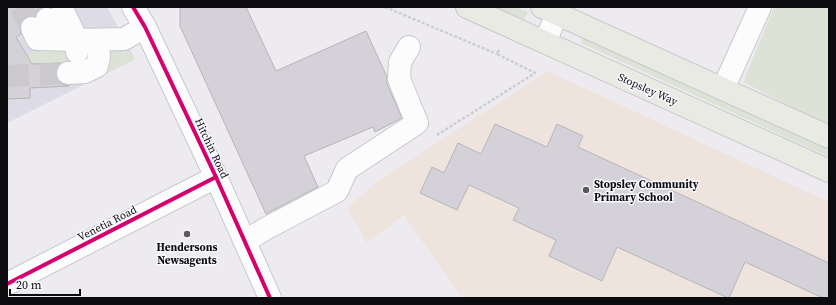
<svg xmlns="http://www.w3.org/2000/svg" width="836" height="305" font-family="'Source Serif 4',serif">
<style>
.built{fill:#dddbe5}
.education{fill:#efe4dd}
.green{fill:#dce3d6}
.building{fill:#d4d1d8;stroke:#b7b5b8}
.lines{fill:none;stroke-linecap:round;stroke-linejoin:round}
.minor-tunnel{stroke:#cbc9ce;stroke-width:22;stroke-dasharray:22 11;stroke-linecap:butt}
.minor-casing{stroke:#c9c8cb;stroke-width:24}
.major-casing{stroke:#c8c7c9;stroke-width:24}
.path{stroke:#cdcdcd;stroke-width:2.5;stroke-dasharray:3 2;stroke-linecap:butt}
.minor{stroke:#fcfcfd;stroke-width:22}
.major{stroke:#e9eae4;stroke-width:22}
.cycleway-casing{stroke:#f9f8fe;stroke-width:6}
.cycleway{stroke:#d6006c;stroke-width:4}
.poi-dot{fill:#5b595c;stroke:#f9f8fe;stroke-width:1.5}
.labels{text-anchor:middle;stroke-width:3;stroke-linejoin:round;paint-order:stroke}
.street-label{font-size:11px;fill:#0c0b0d;stroke:#f9f8fe}
.poi-label{font-size:11px;font-weight:bold;fill:#0c0b0d;stroke:#f9f8fe;text-anchor:start}
</style>
<rect width="100%" height="100%" fill="#edebf0"/>
<polygon class="built" points="7,7 107,7 135,59 7,123"/>
<polygon class="education" points="548,71 829,202 829,298 462,298 404,215 367,243 347,208 381,179"/>
<g class="green">
<polygon points="495,7 517,7 528,12 524,20"/>
<polygon points="774,7 829,7 829,126 743,82"/>
<polygon points="583,37 829,148 829,157 581,43"/>
<polygon points="67,49 68,63 24,65 25,57 31,52"/>
<polygon points="105,52 131,52 135,59 96,79"/>
</g>
<g class="building">
<polygon points="7,7 45,7 41,8 37,12 35,16 27,17 22,20 20,27 21,34 16,37 32,64 60,63 57,68 56,73 57,80 62,84 69,86 30,88 30,98 7,99"/>
<polygon points="180,7 246,7 276,71 366,31 387,77 387,84 402,118 375,132 373,127 304,156 318,187 266,214 180,26"/>
<polygon points="495,124 547,147 557,124 583,136 578,147 829,263 829,298 823,298 745,262 729,298 728,298 617,247 602,281 549,256 556,240 513,220 519,208 469,185 457,210 420,193 432,167 444,173 458,143 481,154"/>
</g>
<g class="lines">
<g class="minor-tunnel">
<polyline points="20,7 32,28"/>
<polyline points="40,7 47,19"/>
<polyline points="7,76 68,73"/>
</g>
<defs>
<g id="minor">
<polyline points="133,7 145,27 216,177 270,298"/>
<polyline points="63,11 77,40 77,52"/>
<polyline points="47,19 58,39"/>
<polyline points="32,28 37,39 77,40 124,39 145,27"/>
<polyline points="545,42 560,7"/>
<polyline points="68,73 85,72 97,66 99,56 97,40"/>
<polyline points="723,89 760,7"/>
<polyline points="245,241 267,228 337,191 347,169 417,123 399,79 400,62 409,47"/>
<polyline points="7,284 216,177"/>
</g>
<g id="major">
<polyline points="467,7 829,171"/>
<polyline points="542,7 829,137"/>
</g>
</defs>
<use href="#minor" class="minor-casing"/>
<use href="#major" class="major-casing"/>
<g class="path">
<polyline points="385,7 497,54"/>
<polyline points="437,135 535,73 497,54 500,48"/>
</g>
<use href="#minor" class="minor"/>
<use href="#major" class="major"/>
<defs>
<g id="cycleway">
<polyline points="133,7 145,27 216,177 270,298"/>
<polyline points="7,284 216,177"/>
</g>
</defs>
<use href="#cycleway" class="cycleway-casing"/>
<use href="#cycleway" class="cycleway"/>
</g>
<g class="poi-dot">
<circle cx="586" cy="190" r="4"/>
<circle cx="187" cy="234" r="4"/>
</g>
<g class="labels">
<g class="street-label">
<text transform="translate(648 89) rotate(24)" y="4">Stopsley Way</text>
<text transform="translate(212 148) rotate(65)" y="4">Hitchin Road</text>
<text transform="translate(107 223) rotate(-27)" y="4">Venetia Road</text>
</g>
<g class="poi-label">
<text x="594" y="188">Stopsley Community<tspan x="594" dy="13">Primary School</tspan></text>
<text x="187" y="251" text-anchor="middle">Hendersons<tspan x="187" dy="13">Newsagents</tspan></text>
</g>
</g>
<rect width="836" height="305" fill="none" stroke="#0c0b0d" stroke-width="16"/>
<path d="M10 289v6h70v-6" fill="none" stroke="#0c0b0d" stroke-width="2"/>
<text x="16" y="289" font-size="12" fill="#0c0b0d" stroke="#f9f8fe" stroke-width="3" paint-order="stroke">20 m</text>
</svg>
